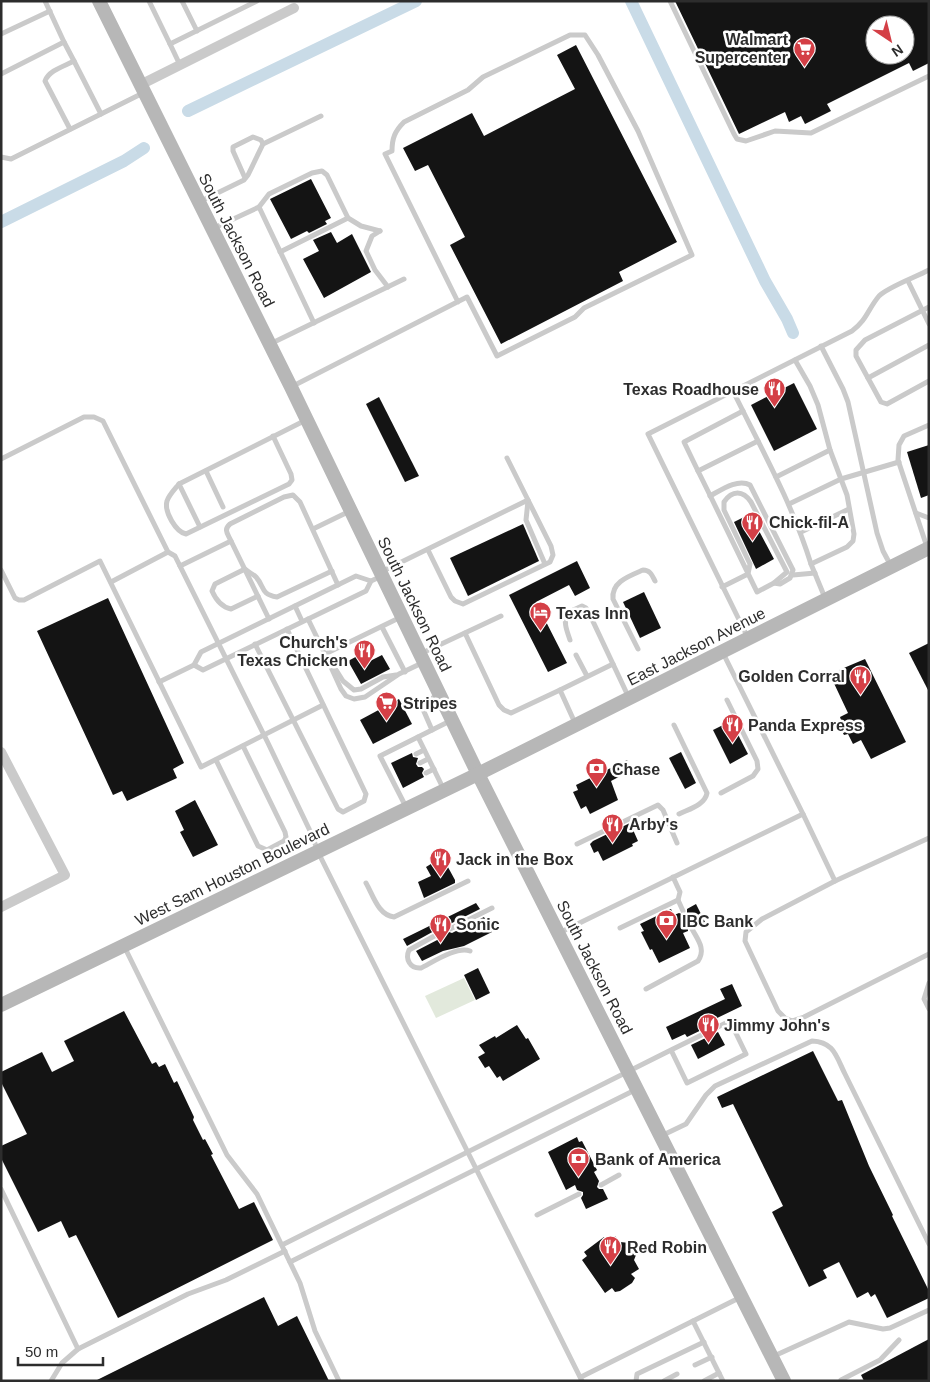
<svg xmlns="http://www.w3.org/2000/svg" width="930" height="1382" font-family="Arial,sans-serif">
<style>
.green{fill:#e2e9dc}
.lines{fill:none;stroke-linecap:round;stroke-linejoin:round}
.canal{stroke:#c9dbe7;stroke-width:12}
.building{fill:#141414;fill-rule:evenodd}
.lane{stroke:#cacaca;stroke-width:5}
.street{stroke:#cacaca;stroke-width:10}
.secondary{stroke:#b7b7b7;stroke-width:14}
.labels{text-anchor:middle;stroke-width:5;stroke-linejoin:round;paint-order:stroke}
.poi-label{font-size:16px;font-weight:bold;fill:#2d2d2d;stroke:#fff;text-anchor:start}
.street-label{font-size:16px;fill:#2d2d2d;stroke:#fff}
</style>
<rect width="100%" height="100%" fill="#fff"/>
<polygon class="green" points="464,978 475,1000 436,1018 425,996"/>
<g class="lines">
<g class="canal">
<polyline points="631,1 765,281 787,319 793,333"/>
<polyline points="188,111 416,1"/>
<polyline points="1,222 124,161 144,148"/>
</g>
</g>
<g class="building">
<path d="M 675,1 L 929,1 L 929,63 L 913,71 L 909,63 L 827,104 L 831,111 L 805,124 L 801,116 L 789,122 L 785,112 L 739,134 ZM 875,25 L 905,25 L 905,55 L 875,55 Z"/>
<polygon points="576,45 677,242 619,272 623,281 501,344 450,245 465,237 428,165 415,171 403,148 472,113 484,136 575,89 557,55"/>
<polygon points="311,179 331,218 325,221 327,224 309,233 307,231 291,239 270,199"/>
<polygon points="331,232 337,243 352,234 371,272 324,298 303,259 319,251 313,240"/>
<polygon points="794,383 817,429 774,451 751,405"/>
<polygon points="379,397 419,476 405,482 366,404"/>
<polygon points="929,445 929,495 921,498 907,452"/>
<polygon points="750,514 774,559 756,569 734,522"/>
<polygon points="523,524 539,561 468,596 450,558"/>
<polygon points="577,561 590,588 575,596 569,585 536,602 567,663 548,672 509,595"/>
<polygon points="644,592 661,628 640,638 623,602"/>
<polygon points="108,598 184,763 173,769 177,778 127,801 122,791 113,795 37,631"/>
<polygon points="929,643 929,692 909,653"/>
<polygon points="365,652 370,661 382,655 390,669 361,684 348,661"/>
<polygon points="865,659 906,742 871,759 861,740 853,744 848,734 844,735 837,722 841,720 840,717 848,713 831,677 840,672 839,670"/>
<polygon points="399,699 412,724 373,744 360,720"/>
<polygon points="731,721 748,754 730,764 713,730"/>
<polygon points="681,752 696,783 685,789 669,758"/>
<polygon points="412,753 413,757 418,758 416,764 418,767 422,767 424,769 422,773 424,777 403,788 391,763"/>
<polygon points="627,760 632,770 611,781 618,800 590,814 586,806 581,809 573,792 578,790 576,785"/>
<polygon points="195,800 218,845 193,857 180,832 184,830 175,811"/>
<polygon points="630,823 638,841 632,844 633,846 603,861 598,851 594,853 590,844 593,841"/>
<polygon points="443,858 455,880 455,883 424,898 418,882 431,876 426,867 439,859 440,860"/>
<polygon points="476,903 480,909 448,925 446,928 446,931 452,933 484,917 492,932 464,946 443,951 422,961 416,951 441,938 442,934 441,931 436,930 407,946 403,939"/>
<polygon points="696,904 705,922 696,927 690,925 688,927 688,931 683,933 690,948 659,963 652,949 650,950 641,932 644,931 640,924 671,909 674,915 679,913 684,915 687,913 687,909"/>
<polygon points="478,968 490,993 476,1000 464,975"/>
<polygon points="732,984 742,1006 713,1020 714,1024 687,1037 685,1034 672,1040 666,1027 725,999 720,989"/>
<polygon points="124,1011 152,1064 156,1062 159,1067 165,1064 174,1083 177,1081 194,1117 193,1120 203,1140 205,1139 213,1154 211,1155 239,1209 254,1202 273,1240 118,1318 76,1235 69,1238 61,1221 38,1232 1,1158 1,1146 27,1134 1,1082 1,1072 42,1052 52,1072 74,1061 64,1041"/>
<polygon points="517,1025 526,1039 528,1038 540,1059 503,1081 500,1076 497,1078 489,1066 485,1068 478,1057 485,1053 479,1045 495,1036 496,1038"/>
<polygon points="718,1032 725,1045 698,1059 691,1045"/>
<polygon points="813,1051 838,1101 842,1100 869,1166 893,1215 892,1216 929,1291 929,1298 887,1318 875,1294 871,1297 868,1292 857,1298 839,1262 823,1270 827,1278 809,1287 772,1212 783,1206 733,1104 722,1108 717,1097"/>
<polygon points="577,1137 579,1142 582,1141 597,1170 594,1172 599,1181 597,1187 599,1189 603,1189 608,1199 586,1209 581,1198 583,1195 583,1192 577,1190 575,1185 566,1190 548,1152"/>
<polygon points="615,1236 620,1242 630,1243 635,1247 636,1255 634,1260 639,1269 631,1274 635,1278 632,1283 620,1291 615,1292 612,1288 605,1293 582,1260 587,1256 584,1252 604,1237 607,1242"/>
<polygon points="264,1297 278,1326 297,1316 329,1381 95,1381"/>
<polygon points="929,1339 929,1381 864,1381 861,1375"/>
</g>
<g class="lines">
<g class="lane">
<polyline points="149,1 170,44"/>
<polyline points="182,1 197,31"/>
<polyline points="670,1 734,134 737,139 746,141 775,131 811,133 929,76"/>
<polyline points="1,34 50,11"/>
<polyline points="64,42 74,61"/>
<polyline points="180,65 170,44 257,1"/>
<polyline points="1,74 64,42 45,1"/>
<path d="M 70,129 L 45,81 C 49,70 65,66 74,61 L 101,114"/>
<polyline points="1,157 11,159 143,93"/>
<polyline points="245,178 233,151 233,147 253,137 261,140 263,144"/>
<polyline points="201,201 244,180 248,175 263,144 321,116"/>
<polyline points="259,207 269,194 312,173 322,171 327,175 348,218 280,252"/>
<polyline points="348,218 361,226 380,231"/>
<polyline points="214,228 259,207 314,323"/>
<polyline points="380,231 372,236 366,251 375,270 388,287"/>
<polyline points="908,281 929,324"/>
<polyline points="929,307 865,340 856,350 856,356 881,402 887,404 929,381"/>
<polyline points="270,344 404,279"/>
<polyline points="821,346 843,389 848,402 877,533 883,551 891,566"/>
<polyline points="795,360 810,386 818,405 830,450 847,495 854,534 853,541 847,547 811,564 825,598"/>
<polyline points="868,378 929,345"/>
<path d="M 291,387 L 467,297 L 497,356 L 575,317 L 584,308 L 692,255 L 638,131 L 598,55 L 585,35 L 570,35 L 483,77 L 468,90 L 404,122 C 395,131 392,138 392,151 L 385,154 L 458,302"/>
<path d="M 733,391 C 761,448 792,503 811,564"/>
<polyline points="743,411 684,442 698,471 758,441"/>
<polyline points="1,459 84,417 94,417 103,421 168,552 175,556 268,743 312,835 318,852 582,1381"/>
<polyline points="206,471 223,507"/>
<path d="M 698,471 C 718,511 737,551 757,592 L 774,583 L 787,572 L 751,502 C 743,490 732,490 724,502 L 724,510 L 750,564 L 748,574 L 722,587"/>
<polyline points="776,477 830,450"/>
<path d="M 179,484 C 175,489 169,495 167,501 C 164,512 176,532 186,534 L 289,484 L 292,480 L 291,474 L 273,436"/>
<path d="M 710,496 C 721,490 738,478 750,485 L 793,570 L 790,578 L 780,584 L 774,583"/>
<polyline points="528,501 526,520 545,564"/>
<polyline points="789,504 841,479 899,462"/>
<polyline points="916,513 929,518"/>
<polyline points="200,527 179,484 306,420"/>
<polyline points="313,529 350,511"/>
<polyline points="801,532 849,509"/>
<path d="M 231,541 C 228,534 223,530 230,524 L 284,497 L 293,495 L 300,502 L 338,585"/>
<polyline points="927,547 898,460 899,445 904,436 929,425"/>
<polyline points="428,550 451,597 455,601 463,604 550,562 553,555 551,546 528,500"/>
<polyline points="180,566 231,541 269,619"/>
<polyline points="1,570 15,598 19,600 24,600 100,561 201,767 323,705"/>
<polyline points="381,572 528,500 507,458"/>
<polyline points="793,575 815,573"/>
<polyline points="111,582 168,552"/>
<path d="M 258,596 L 231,609 C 221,607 216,600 212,591 L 215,584 L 245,569 C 248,572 253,574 256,577 C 265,587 260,594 277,597 L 332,571"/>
<polyline points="295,606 302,621"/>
<polyline points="308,619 325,654 401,617"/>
<polyline points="382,627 405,672"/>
<polyline points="465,633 499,705 504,710 511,713 560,690 575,723"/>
<path d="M 748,638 L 648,434 L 852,331 C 867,320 868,309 879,296 C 888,287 916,277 929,270"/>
<path d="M 570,640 C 567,631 563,622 567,613 L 582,606 L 586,608 L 589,613 L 613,664"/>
<polyline points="255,644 338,809 343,812 364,801 366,794 287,629"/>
<path d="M 638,649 L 613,599 C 611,582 629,576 643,570 C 650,570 652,575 655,581"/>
<polyline points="325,654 341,689 346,696 354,699 365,697 399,674 424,662"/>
<polyline points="420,654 501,616"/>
<polyline points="576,655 587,676"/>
<polyline points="194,665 203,670 366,591 371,581 382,576"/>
<polyline points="333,665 343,681 354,690 361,689 383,677 396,675"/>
<polyline points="159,682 194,665 201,652 356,576 371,581"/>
<polyline points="560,690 613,664 629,698"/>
<path d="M 674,725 L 707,793 C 705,805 689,809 679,814"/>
<polyline points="432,730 452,720"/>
<polyline points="418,737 444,790"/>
<polyline points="416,754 424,750"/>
<polyline points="216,760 258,846 267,850 284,841 286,837 285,832 243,746"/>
<polyline points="420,763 428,759"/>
<polyline points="426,773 434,769"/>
<polyline points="721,793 753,776 758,769 757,761 727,700"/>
<polyline points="406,807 380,756 432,730 422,707 424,702 439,695"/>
<polyline points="803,814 835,881"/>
<polyline points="929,838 835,881 762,919 746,932 745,941 778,1011 785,1018 792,1021 804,1017 929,954"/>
<polyline points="577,844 658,805 663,810 677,843"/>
<path d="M 366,883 C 373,895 378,915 394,917 L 468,881"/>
<polyline points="678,900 683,911"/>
<polyline points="620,928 678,900 680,892 673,877"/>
<polyline points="450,929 492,908"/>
<polyline points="559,933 803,814 723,653"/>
<path d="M 438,934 L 409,950 C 405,959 410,969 421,968 C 433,962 457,946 470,951"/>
<polyline points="124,946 227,1155 257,1194 300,1283 315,1331 339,1381"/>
<polyline points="929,983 924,999 929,1009"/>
<path d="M 646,989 L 698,961 C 706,949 698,940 692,929"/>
<path d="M 661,1136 L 686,1124 L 706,1095 L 715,1086 L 812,1041 C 834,1042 836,1056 845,1074 L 929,1244"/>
<polyline points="601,1185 619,1175"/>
<polyline points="1,1189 78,1349"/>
<polyline points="537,1215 579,1194"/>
<polyline points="282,1245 671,1050 730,1021 746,1054 687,1083 671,1050"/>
<polyline points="290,1262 637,1089"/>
<polyline points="693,1321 723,1381"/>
<polyline points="774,1356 849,1322 883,1329 890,1328 929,1310"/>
<polyline points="695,1365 712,1357"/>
<polyline points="581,1377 741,1297"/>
<polyline points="841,1380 880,1360 899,1340"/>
<polyline points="51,1381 62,1363 78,1349 188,1294 226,1280 285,1251"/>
<polyline points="636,1381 637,1374 704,1342"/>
<polyline points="664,1381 677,1374"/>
<polyline points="704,1381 719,1373"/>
</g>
<g class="street">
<polyline points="140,85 294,8"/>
<polyline points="1,752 65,875 1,907"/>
</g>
<g class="secondary">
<polyline points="99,1 291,387 478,774 784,1381"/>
<polyline points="1,1005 478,774 929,548"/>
</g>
</g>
<defs>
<symbol id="supermarket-pin" viewBox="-11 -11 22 30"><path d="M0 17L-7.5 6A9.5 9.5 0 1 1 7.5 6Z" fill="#d43f46" stroke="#fff"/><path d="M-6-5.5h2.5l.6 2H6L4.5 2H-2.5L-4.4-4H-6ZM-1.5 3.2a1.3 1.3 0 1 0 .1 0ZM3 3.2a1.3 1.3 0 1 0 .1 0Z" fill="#fff"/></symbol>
<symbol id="restaurant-pin" viewBox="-11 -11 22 30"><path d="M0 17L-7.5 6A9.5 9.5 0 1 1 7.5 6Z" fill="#d43f46" stroke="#fff"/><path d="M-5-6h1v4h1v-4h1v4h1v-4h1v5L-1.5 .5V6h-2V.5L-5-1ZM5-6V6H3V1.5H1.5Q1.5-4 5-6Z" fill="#fff"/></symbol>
<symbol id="hotel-pin" viewBox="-11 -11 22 30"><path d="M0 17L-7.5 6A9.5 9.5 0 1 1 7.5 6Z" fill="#d43f46" stroke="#fff"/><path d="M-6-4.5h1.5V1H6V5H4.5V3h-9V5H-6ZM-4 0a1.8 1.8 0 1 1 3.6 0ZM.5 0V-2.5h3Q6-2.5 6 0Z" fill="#fff"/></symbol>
<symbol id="bank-pin" viewBox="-11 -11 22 30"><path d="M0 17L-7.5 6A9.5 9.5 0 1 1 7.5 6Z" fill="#d43f46" stroke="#fff"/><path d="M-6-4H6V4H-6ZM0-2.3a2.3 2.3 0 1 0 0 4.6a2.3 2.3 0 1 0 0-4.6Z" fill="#fff"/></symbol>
</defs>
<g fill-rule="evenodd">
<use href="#supermarket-pin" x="792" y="36" width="25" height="34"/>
<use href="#restaurant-pin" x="762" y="376" width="25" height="34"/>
<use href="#restaurant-pin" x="740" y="510" width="25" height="34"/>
<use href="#hotel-pin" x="528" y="600" width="25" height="34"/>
<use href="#restaurant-pin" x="352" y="638" width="25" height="34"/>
<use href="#restaurant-pin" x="848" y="664" width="25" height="34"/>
<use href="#supermarket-pin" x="374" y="690" width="25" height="34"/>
<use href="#restaurant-pin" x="720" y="712" width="25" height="34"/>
<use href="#bank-pin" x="584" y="756" width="25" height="34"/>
<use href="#restaurant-pin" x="600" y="812" width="25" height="34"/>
<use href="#restaurant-pin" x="428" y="846" width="25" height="34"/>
<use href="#bank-pin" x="654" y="908" width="25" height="34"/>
<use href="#restaurant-pin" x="428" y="912" width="25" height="34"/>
<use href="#restaurant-pin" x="696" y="1012" width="25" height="34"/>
<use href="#bank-pin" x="566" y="1146" width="25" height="34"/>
<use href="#restaurant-pin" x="598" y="1234" width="25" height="34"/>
</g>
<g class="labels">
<g class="poi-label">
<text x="788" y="45" text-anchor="end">Walmart<tspan x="788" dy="18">Supercenter</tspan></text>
<text x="759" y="395" text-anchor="end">Texas Roadhouse</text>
<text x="769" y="528">Chick-fil-A</text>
<text x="556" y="619">Texas Inn</text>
<text x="348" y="648" text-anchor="end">Church's<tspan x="348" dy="18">Texas Chicken</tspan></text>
<text x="845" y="682" text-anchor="end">Golden Corral</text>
<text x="403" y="709">Stripes</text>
<text x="748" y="731">Panda Express</text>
<text x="612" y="775">Chase</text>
<text x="629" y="830">Arby's</text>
<text x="456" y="865">Jack in the Box</text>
<text x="682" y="927">IBC Bank</text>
<text x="456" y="930">Sonic</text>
<text x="724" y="1031">Jimmy John's</text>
<text x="595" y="1165">Bank of America</text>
<text x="627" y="1253">Red Robin</text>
</g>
<g class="street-label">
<text transform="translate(237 240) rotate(63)" y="6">South Jackson Road</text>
<text transform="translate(415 604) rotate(64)" y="6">South Jackson Road</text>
<text transform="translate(696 646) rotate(-27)" y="6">East Jackson Avenue</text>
<text transform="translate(232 874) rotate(-26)" y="6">West Sam Houston Boulevard</text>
<text transform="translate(595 967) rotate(63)" y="6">South Jackson Road</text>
</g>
</g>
<rect width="930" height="1382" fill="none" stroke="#2d2d2d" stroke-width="5"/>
<g transform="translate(890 40) rotate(145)"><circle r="24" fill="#ffffff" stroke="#ababab"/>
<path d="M0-4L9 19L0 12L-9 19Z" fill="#d43f46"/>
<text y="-8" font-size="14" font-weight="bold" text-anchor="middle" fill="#2d2d2d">N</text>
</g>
<path d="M18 1357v8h85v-8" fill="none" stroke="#2d2d2d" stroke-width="2.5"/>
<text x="25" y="1357" font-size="15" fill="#2d2d2d" stroke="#ffffff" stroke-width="4" paint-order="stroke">50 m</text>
</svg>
